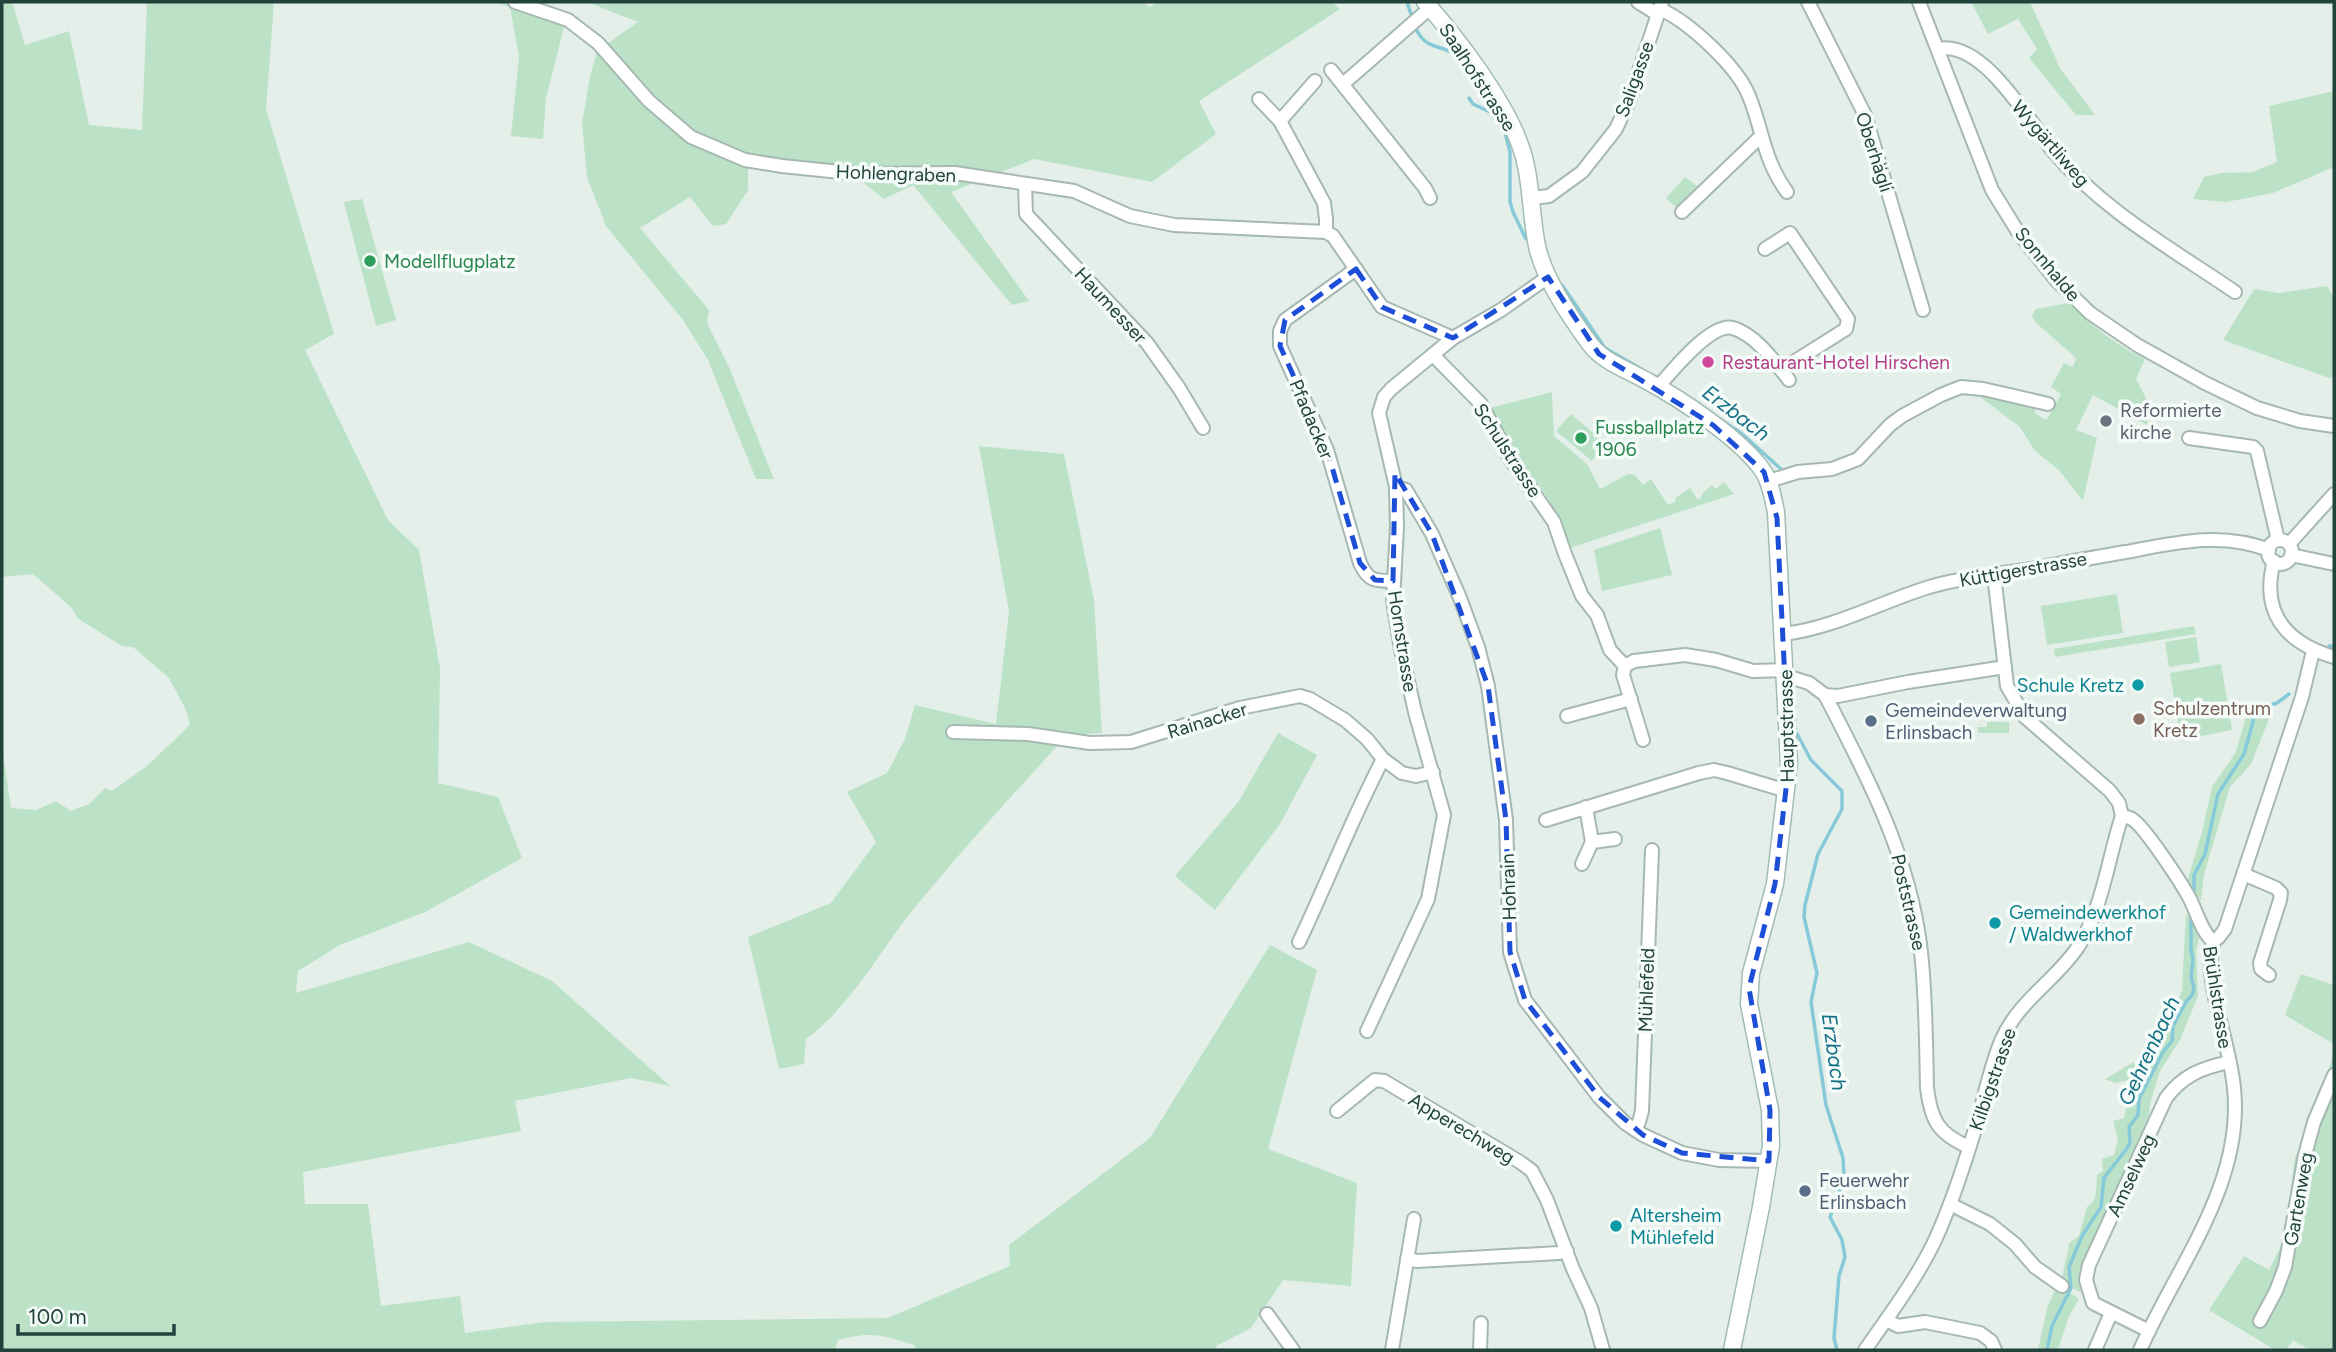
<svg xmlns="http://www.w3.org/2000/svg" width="2336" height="1352" font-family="Figtree,sans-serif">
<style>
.green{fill:#bbe2c6}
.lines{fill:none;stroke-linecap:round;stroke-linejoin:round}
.stream{stroke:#86cad9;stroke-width:3.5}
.minor-casing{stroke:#a6b8b2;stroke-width:16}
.secondary-casing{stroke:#a1bcb3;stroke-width:19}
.minor{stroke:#fff;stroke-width:12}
.secondary{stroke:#fff;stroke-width:16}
.marked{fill:none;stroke:#1d4ed8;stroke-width:5;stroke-dasharray:14 9;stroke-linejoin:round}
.leisure-dot{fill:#2e9e5b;stroke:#f5fbf8;stroke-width:2.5}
.hotel-dot{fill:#d1479c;stroke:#f5fbf8;stroke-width:2.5}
.worship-dot{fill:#6b7280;stroke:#f5fbf8;stroke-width:2.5}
.culture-dot{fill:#0f9aa8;stroke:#f5fbf8;stroke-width:2.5}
.education-dot{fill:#8d6e63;stroke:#f5fbf8;stroke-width:2.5}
.service-dot{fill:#5c6f8a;stroke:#f5fbf8;stroke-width:2.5}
.labels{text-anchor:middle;stroke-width:7;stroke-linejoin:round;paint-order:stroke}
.street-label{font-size:19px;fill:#21433b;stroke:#f5fbf8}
.leisure-label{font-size:19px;fill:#27864d;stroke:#f5fbf8;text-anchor:start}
.hotel-label{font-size:19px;fill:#b23c85;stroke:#f5fbf8;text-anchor:start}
.worship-label{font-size:19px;fill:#5b616d;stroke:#f5fbf8;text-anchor:start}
.culture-label{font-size:19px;fill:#0d838f;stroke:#f5fbf8;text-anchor:start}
.education-label{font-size:19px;fill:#785e54;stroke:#f5fbf8;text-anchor:start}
.service-label{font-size:19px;fill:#4e5e75;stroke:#f5fbf8;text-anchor:start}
.water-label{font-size:21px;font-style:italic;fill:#137086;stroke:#f5fbf8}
</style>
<rect width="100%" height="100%" fill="#e4efea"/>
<g class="green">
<path d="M 2,2 L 12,2 L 25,45 L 69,31 L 89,125 L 142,130 L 147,2 L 274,2 L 266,109 L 334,334 L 305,350 L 388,520 L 419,550 L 440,668 L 438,783 L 498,797 L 522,858 L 425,912 L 340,945 L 298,971 L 296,993 L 469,942 L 552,981 L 670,1086 L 631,1078 L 515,1101 L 521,1131 L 303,1172 L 305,1204 L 368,1204 L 381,1306 L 460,1296 L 465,1333 L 545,1322 L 888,1318 L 1010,1266 L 1009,1245 L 1150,1138 L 1270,945 L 1317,970 L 1268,1149 L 1357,1183 L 1351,1286 L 1283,1280 L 1251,1328 L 1216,1346 L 1217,1350 L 917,1350 L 914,1345 C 883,1335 871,1331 838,1340 L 835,1350 L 2,1350 L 2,746 L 11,808 L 36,810 L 56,801 L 71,811 L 89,804 L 105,788 L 112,791 L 147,766 L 190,725 L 186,710 L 169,678 L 133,647 L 122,646 L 77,618 L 72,608 L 33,574 L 2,577 Z"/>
<polygon points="495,2 526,2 567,16 546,98 543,139 511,136 519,57 510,7"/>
<polygon points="587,2 1142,2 1150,7 1157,2 1332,2 1340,9 1199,101 1216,134 1152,182 1034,159 951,192 1029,301 1012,305 913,185 884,199 859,179 748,168 748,190 726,224 713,226 690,197 640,228 709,310 707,323 729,367 774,479 756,479 708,360 683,320 606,226 587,177 582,124 590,76 597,51 638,22"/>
<polygon points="1971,2 2030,2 2060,68 2095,115 2076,115 2029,58 2037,49 2018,19 1988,34"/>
<polygon points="2334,91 2334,167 2273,193 2226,202 2193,199 2204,177 2222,173 2253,172 2277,162 2269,106"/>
<polygon points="1685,177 1701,189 1679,210 1666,198"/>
<polygon points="362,199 396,320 376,326 344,202"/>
<polygon points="2327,286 2334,298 2334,378 2329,378 2223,340 2254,289 2279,293"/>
<path d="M 2069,303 C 2091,325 2117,346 2145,359 L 2136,379 L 2150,406 L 2147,425 L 2093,395 L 2076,430 L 2097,438 L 2083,501 L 2059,470 L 2035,451 L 2020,427 L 1972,391 L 2033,406 L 2036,409 L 2034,412 L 2045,420 L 2048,418 L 2061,394 L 2051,387 L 2064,363 L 2073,367 L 2076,358 L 2035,322 L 2032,315 L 2036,309 Z"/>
<polygon points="1552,392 1554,436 1587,464 1600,489 1628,474 1635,475 1643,485 1651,479 1668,505 1676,501 1675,498 1689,489 1689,486 1697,499 1700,499 1703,493 1712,485 1716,489 1724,482 1734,494 1570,548 1550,501 1507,442 1490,408"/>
<polygon points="1571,414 1606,444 1592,461 1556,431"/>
<path d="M 979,446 L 1064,454 L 1094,600 L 1102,733 L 1067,735 C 1012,796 956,856 905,920 C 875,960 846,1010 806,1039 L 804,1064 L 779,1069 L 748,937 L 831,903 L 876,842 L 847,792 L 887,773 L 905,739 L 915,705 L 996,724 L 1009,611 Z"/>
<polygon points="1660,528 1672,575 1602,591 1594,550"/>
<polygon points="2117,594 2123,633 2047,645 2041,606"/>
<polygon points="2194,626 2196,634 2055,657 2054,649"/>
<polygon points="2196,637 2200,662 2169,667 2165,642"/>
<polygon points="2221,664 2232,730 2181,740 2170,673"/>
<polygon points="2265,708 2271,714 2251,764 2230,787 2204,874 2201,901 2187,882 2202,832 2212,787 2236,752 2247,713"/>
<polygon points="1987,722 2009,722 2009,733 1978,733 1978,727 1987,727"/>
<polygon points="1278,733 1317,755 1280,824 1215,910 1175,876 1239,801"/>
<path d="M 2186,913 L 2200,935 L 2196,950 L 2198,996 L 2180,1040 L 2160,1071 L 2150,1104 L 2149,1115 L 2095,1241 L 2082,1262 L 2081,1293 L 2062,1281 C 2063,1267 2068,1256 2069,1243 L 2079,1236 L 2087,1207 L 2093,1202 L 2096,1193 L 2097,1175 L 2103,1171 L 2102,1159 L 2114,1155 L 2118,1139 L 2113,1121 L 2124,1118 L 2130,1094 L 2142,1077 L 2115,1083 L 2105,1079 L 2134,1062 L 2141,1077 L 2146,1071 L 2182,991 Z"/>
<polygon points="2301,974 2334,985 2334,1044 2285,1015"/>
<polygon points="2334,1053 2334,1350 2312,1350 2293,1341 2286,1350 2275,1350 2209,1310 2244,1256 2269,1270 2285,1238 2295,1157 2304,1142"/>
<polygon points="2057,1285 2079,1299 2069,1316 2058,1350 2038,1350 2047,1308"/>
</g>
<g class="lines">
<g class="stream">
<polyline points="1407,2 1412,17"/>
<path d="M 1415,26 C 1426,55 1446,40 1463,63"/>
<polyline points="1469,98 1473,104 1490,112 1505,132 1510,152 1510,202 1513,212 1526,239"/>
<polyline points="1562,285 1605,348 1643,370"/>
<polyline points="1715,416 1741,433 1781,469"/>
<polyline points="2329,646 2334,646"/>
<polyline points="1796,732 1811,760 1842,791 1842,809 1818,854 1805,905 1804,917 1817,973 1811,1002 1826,1105 1843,1158 1844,1178 1830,1217 1842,1240 1845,1257 1839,1276 1834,1338 1837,1350"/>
<polyline points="2194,895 2194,875 2205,854 2218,794 2244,754 2253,722 2254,710 2277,703 2289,694"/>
<polyline points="2047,1350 2052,1326 2071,1288 2069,1267 2082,1236 2101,1207 2104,1178 2128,1147 2130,1142 2129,1127 2138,1115 2139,1099 2163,1052 2172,1041 2173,1026 2186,1002 2192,995 2194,989 2191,976 2193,960 2191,950 2191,916"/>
</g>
<defs>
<g id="minor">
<polyline points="515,2 568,20 598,43 649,101 691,137 745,160 782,166 859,174 955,173 1074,191 1130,216 1174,225 1326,232 1333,236 1382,307 1453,338"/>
<polyline points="1638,2 1657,14"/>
<polyline points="1808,2 1865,115 1923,310"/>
<polyline points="1919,2 1992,190 2018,232 2056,280 2090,313 2137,345 2205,383 2257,408 2300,421 2334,426"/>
<path d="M 1660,9 C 1689,22 1737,66 1749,96 C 1763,130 1763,159 1787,192"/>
<path d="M 1939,49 C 1983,40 2029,121 2053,151 C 2102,210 2172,249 2235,292"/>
<polyline points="1331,70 1425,188 1430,198"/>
<polyline points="1343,84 1430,8"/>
<polyline points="1259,99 1280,121 1324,203 1326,219 1326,232"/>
<polyline points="1280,121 1315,81"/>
<polyline points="1025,184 1026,214 1147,343 1179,388 1203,428"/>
<polyline points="1532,198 1549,196 1582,172 1616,129 1629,101 1662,2"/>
<polyline points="1682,212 1760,137"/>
<polyline points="1765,249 1790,233 1848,319 1846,329 1781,370"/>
<path d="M 1356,269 L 1285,320 L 1280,331 L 1280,346 L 1327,450 L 1360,563 C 1368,581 1375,581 1393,581"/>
<polyline points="1433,355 1481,404 1511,460 1554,522 1565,554 1582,596 1597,615 1610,650 1625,666"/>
<path d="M 1658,387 C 1672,371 1711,322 1733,328 C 1756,335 1775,362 1789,380"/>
<polyline points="2189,438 2253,447 2257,451 2278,540"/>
<polyline points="1769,481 1798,472 1832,469 1858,459 1890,425 1902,416 1941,395 1961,387 1983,389 2048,404"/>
<polyline points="1396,487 1406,490 1432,534 1460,598 1478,647 1488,686 1506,820 1510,952 1525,1000 1599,1097 1625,1123 1643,1135 1682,1153 1719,1160 1769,1161"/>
<circle cx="2280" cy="552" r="12"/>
<polyline points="2289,544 2334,494"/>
<polyline points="2291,555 2334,564"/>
<path d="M 2274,561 C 2260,613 2286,643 2334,657"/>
<path d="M 1994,575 L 2007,686 L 2025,717 L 2110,791 L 2119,803 L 2122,816 C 2126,817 2128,817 2132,819 C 2145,827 2182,884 2190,899 C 2197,913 2201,930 2213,942 C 2212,952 2210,963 2211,973 C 2215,1012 2230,1049 2234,1088 C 2244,1184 2177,1266 2140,1350"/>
<path d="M 1784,634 C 1833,628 1879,603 1926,588 C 1960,577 1996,575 2031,569 C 2063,563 2095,557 2126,552 C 2174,543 2222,531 2269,550"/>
<polyline points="1786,676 1809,683 1825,695 1838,696 1908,682 2005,667"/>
<path d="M 1825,695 C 1866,774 1908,853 1920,944 C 1926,988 1926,1043 1927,1088 C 1931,1120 1938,1134 1969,1147"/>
<polyline points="1567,716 1631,699"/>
<polyline points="953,732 1028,734 1090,743 1131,742 1240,708 1300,696 1310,699 1345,720 1367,739 1383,759 1402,773 1416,776 1433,772"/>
<polyline points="1643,740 1623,675 1625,666 1634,661 1685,655 1716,660 1753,671 1785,670"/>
<polyline points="1546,820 1699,773 1714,770 1727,773 1787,791"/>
<polyline points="1592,842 1615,839"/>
<polyline points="1582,864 1592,842 1586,807"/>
<polyline points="2243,874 2276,888 2281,893 2280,900 2260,963 2261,969 2269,975"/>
<path d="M 1299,942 C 1328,881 1352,818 1383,759"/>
<polyline points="2213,942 2219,937 2225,929 2302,697 2313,651"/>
<polyline points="1367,1031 1428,899 1444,815 1415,712 1401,650 1393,601 1397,527 1396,487 1379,413 1384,397 1391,389 1453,338 1501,310 1548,277"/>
<polyline points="1337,1111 1375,1080 1384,1081 1520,1162 1532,1171 1547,1200 1573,1269 1591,1308 1603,1350"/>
<polyline points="1635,1130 1639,1122 1642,1111 1652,850"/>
<polyline points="1950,1204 1990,1224 2015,1244 2035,1267 2062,1286"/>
<polyline points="1407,1259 1417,1261 1559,1253 1567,1251"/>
<polyline points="1267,1314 1293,1350"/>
<polyline points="1886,1320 1898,1326 1925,1322 1980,1333 1991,1341 1995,1350"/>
<polyline points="2260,1321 2276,1291 2285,1267 2305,1155 2314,1122 2334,1075"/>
<path d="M 2149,1331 L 2093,1303 L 2086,1280 L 2089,1265 L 2166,1098 C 2183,1075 2202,1068 2229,1062"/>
<polyline points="1392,1350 1414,1219"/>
<polyline points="1480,1350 1481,1323"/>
<path d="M 1865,1350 C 1890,1314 1918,1277 1936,1238 C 1954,1198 1968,1154 1980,1112 C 1986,1088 1992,1063 2001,1041 C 2018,1001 2055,981 2078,947 C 2103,908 2108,858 2122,816"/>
<polyline points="2095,1350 2111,1313"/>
</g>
<path id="secondary" d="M 1425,2 C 1457,38 1502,97 1519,142 C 1532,175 1530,212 1537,246 C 1544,279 1570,317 1590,344 C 1603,362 1628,370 1647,381 C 1681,399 1742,440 1763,471 C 1771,483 1773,499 1776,512 L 1789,763 L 1775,884 L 1751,973 L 1749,1004 L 1770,1110 L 1771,1146 L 1761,1207 L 1732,1350"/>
</defs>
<use href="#minor" class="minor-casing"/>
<use href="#secondary" class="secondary-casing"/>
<use href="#minor" class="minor"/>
<use href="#secondary" class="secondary"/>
</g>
<path class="marked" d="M 1356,269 L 1382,307 L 1453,338 L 1548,277 L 1599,354 L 1713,425 L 1764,472 L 1777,518 L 1789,763 L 1775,884 L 1749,988 L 1770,1110 L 1769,1161 L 1682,1153 L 1643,1135 L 1599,1097 L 1525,1000 L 1510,952 L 1506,820 L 1488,686 L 1432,534 L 1395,473 L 1393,581 L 1375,580 L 1360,563 L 1327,450 L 1280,346 L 1285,320 Z"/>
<g class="leisure-dot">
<circle cx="370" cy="261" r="7"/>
<circle cx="1581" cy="438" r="7"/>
</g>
<circle class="hotel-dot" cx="1708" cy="362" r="7"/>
<circle class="worship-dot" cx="2106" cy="421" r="7"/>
<g class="culture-dot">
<circle cx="2138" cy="685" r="7"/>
<circle cx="1995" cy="923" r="7"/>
<circle cx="1616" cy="1226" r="7"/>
</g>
<circle class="education-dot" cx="2139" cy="719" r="7"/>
<g class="service-dot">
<circle cx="1871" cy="721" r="7"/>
<circle cx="1805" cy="1191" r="7"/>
</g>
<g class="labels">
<g class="street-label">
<text transform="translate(1478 77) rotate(57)" y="7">Saalhofstrasse</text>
<text transform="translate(1634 79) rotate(-70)" y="7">Saligasse</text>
<text transform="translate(2051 143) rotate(49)" y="7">Wygärtliweg</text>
<text transform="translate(1875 152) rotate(72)" y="7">Oberhägli</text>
<text transform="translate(896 173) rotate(2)" y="7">Hohlengraben</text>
<text transform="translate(2048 264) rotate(50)" y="7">Sonnhalde</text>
<text transform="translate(1111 305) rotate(47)" y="7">Haumesser</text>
<text transform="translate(1312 419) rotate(67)" y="7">Pfadacker</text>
<text transform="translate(1508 450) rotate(57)" y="7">Schulstrasse</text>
<text transform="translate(2023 569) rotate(-10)" y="7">Küttigerstrasse</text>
<text transform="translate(1403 641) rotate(81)" y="7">Hornstrasse</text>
<text transform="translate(1207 720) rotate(-17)" y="7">Rainacker</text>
<text transform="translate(1786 726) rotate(-91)" y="7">Hauptstrasse</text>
<text transform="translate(1508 887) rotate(-92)" y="7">Hohrain</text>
<text transform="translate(1909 902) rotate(77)" y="7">Poststrasse</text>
<text transform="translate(1646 990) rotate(-88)" y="7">Mühlefeld</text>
<text transform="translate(2218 997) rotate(81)" y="7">Brühlstrasse</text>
<text transform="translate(1992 1079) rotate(-71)" y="7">Kilbigstrasse</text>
<text transform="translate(1462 1128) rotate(31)" y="7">Apperechweg</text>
<text transform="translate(2131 1175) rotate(-65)" y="7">Amselweg</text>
<text transform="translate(2298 1199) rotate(-80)" y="7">Gartenweg</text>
</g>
<g class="leisure-label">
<text x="384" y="268">Modellflugplatz</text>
<text x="1595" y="434">Fussballplatz<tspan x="1595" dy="22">1906</tspan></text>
</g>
<g class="hotel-label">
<text x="1722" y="369">Restaurant-Hotel Hirschen</text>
</g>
<g class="worship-label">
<text x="2120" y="417">Reformierte<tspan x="2120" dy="22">kirche</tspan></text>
</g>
<g class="culture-label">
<text x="2124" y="692" text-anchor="end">Schule Kretz</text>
<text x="2009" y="919">Gemeindewerkhof<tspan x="2009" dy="22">/ Waldwerkhof</tspan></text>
<text x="1630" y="1222">Altersheim<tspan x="1630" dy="22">Mühlefeld</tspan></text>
</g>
<g class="education-label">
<text x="2153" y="715">Schulzentrum<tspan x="2153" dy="22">Kretz</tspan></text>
</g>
<g class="service-label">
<text x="1885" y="717">Gemeindeverwaltung<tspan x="1885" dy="22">Erlinsbach</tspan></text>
<text x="1819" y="1187">Feuerwehr<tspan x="1819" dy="22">Erlinsbach</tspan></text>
</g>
<g class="water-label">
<text transform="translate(1736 413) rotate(37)" y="7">Erzbach</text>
<text transform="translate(2149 1051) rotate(-65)" y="7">Gehrenbach</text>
<text transform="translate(1834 1052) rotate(82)" y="7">Erzbach</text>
</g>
</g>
<rect width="2336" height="1352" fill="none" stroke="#21433b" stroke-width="7"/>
<path d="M18 1324v10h156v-10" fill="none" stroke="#21433b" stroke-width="3.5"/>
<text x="28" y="1324" font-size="21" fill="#21433b" stroke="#f5fbf8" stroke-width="5" paint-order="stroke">100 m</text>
</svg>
